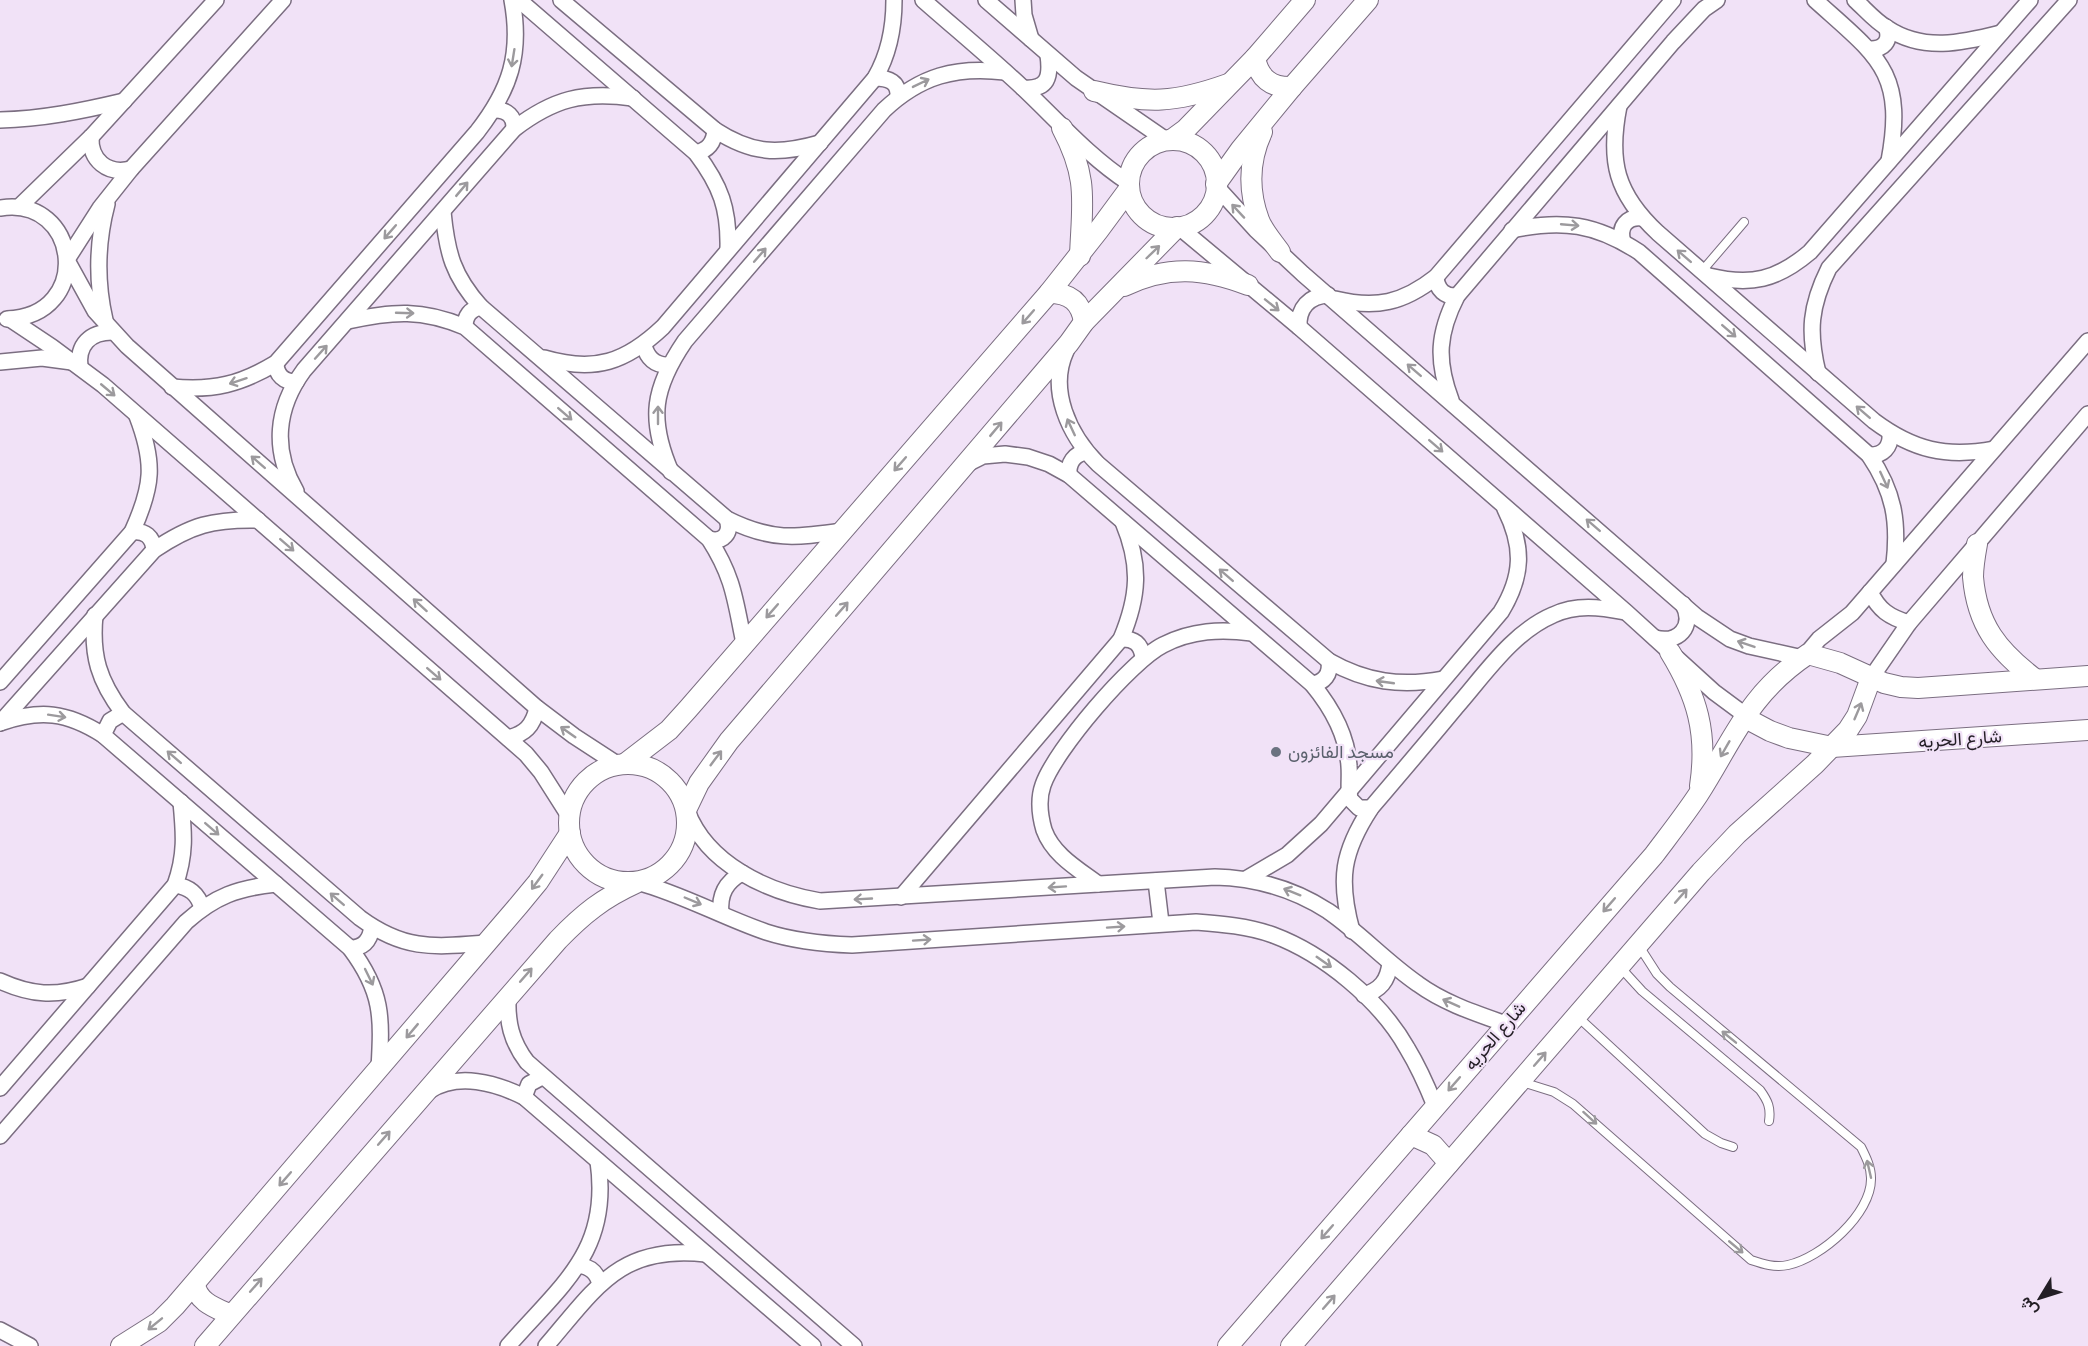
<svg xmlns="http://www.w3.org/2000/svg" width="2088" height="1346" font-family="'PT Sans Narrow',Vazirmatn,sans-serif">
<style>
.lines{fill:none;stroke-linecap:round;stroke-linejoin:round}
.service-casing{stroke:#7b6e81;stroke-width:10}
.minor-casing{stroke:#7b6e81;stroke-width:18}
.tertiary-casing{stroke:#7b6e81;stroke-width:22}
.service{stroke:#fff;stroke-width:8}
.minor{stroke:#fff;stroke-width:15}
.tertiary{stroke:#fff;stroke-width:20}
.oneway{stroke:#9c9a9d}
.worship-dot{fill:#6b7280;stroke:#f1e2f7;stroke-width:2}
.labels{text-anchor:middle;stroke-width:4.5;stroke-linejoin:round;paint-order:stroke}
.street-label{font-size:18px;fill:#231e25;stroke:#f1e2f7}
.worship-label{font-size:18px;fill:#5b616d;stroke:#f1e2f7;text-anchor:start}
</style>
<rect width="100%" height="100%" fill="#f1e2f7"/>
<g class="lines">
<defs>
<g id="service">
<polyline points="1702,271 1744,222"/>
<path d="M 1620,967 L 1642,991 L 1760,1090 C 1768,1101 1771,1108 1769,1121"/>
<polyline points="1578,1017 1705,1134 1721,1143 1733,1147"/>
<path d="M 1522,1082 L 1554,1092 L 1573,1104 L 1751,1260 C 1763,1264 1775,1268 1788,1265 C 1821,1258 1872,1214 1871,1178 C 1871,1167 1866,1157 1861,1147 L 1670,987 L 1657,974 L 1639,946"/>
</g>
<g id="minor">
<path d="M 519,0 L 696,153 C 721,186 729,209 728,249"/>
<path d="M 561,0 L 715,130 C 752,154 778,155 820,143"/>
<path d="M 923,0 C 956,29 991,58 1023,88 C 1058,121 1088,156 1129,183"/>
<polyline points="986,0 1076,78 1166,140"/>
<polyline points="1023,0 1024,15 1031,39"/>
<path d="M 1815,0 C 1877,56 1906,71 1889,161"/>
<path d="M 1855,0 C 1865,9 1875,21 1887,28 C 1923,52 1962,43 2001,33"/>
<path d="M 1869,49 C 1883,50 1892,41 1886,27"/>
<path d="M 875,78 C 889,78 899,82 898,97"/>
<path d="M 1023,88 C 1048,90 1051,77 1048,55"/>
<path d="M 1619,106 C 1608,161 1616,194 1658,233 L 1874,421 C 1913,450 1946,458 1994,449"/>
<path d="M 494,110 C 507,109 515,117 514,129"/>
<path d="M 0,120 C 42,119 82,111 124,101"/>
<path d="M 91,137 C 90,160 107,175 131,169"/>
<path d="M 696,153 C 708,150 714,143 715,130"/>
<polyline points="1216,186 1256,230 1303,274 1697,617 1730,639 1749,646 1803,658 1819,639 1852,613 2088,341"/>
<polyline points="19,207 91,137 216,0"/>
<path d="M 0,208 C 80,195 94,316 7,319"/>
<path d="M 443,212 C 447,253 453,276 481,307 L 727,519 C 771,541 795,538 842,531"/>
<polyline points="1179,227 1299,327 1626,612 1714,692 1745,715"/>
<path d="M 1512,230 C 1562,219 1596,224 1639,252 L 1869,455 C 1894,492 1899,521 1894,564"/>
<path d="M 1623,242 C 1618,227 1627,216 1642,218"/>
<polyline points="68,258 100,208 131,169 283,0"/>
<polyline points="68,262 95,311 127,346 537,708 574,736 617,764"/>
<path d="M 1709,276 C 1751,286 1777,280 1810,252 L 2030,0"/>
<path d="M 1436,277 C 1437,290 1445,297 1457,296"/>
<path d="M 1335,299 C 1376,309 1403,303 1436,277 L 1673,0"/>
<polyline points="10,319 52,347 103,385 526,754 541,772 569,816"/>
<path d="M 105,320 C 96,281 97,242 107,204"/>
<path d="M 348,321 C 393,311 422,309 465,327 L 709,539 C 734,578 735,600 744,643"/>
<path d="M 465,327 C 465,316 470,309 481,307"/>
<path d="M 1299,327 C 1298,308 1309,296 1328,295"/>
<path d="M 644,345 C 647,358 655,366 669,365"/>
<path d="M 1066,351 C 1048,390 1069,435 1098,464 L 1329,661 C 1366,682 1401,687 1443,679"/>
<path d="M 544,358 C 595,373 626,362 663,327 L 875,78 C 889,54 894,28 894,0"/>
<polyline points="0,362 42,358 72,362"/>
<path d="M 276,363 C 276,375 284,382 296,382"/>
<path d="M 80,367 C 77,345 90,332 112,332"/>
<path d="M 1818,373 C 1808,332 1810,306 1829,268 L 2069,0"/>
<path d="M 172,387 C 214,391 241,384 276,363 L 477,132 C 510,90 522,54 512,0"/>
<path d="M 1451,400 C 1436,360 1438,333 1457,296 L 1673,42 L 1704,9 L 1717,0"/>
<path d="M 1869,455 C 1883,456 1891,447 1890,434"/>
<path d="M 967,464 L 983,456 L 1005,454 L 1028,457 L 1049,464 L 1069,475 L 1312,684 C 1332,708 1347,734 1349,766 C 1350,777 1348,789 1350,799 L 1359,808 L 1371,808"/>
<path d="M 671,472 C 648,419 653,388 685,341 L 884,110 C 920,76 956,66 1005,72"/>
<path d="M 1069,475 C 1068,463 1074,454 1086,452"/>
<path d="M 296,491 C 272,450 276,408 304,370 L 514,129 C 553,99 583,91 633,98"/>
<path d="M 132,532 C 145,530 153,537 154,550"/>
<path d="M 709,539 C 723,543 732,533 727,519"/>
<path d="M 1870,592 C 1879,610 1889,617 1909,623"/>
<path d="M 95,615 C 91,656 99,681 123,713 L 360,918 C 405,951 434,947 487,943"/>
<path d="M 1655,638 C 1678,644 1695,627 1683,604"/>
<path d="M 1121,639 C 1134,638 1141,644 1143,657"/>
<polyline points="1871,678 1909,623 2088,414"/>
<path d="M 0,682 L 132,532 C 153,486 155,463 137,416"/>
<path d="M 1312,684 C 1324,683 1331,674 1329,661"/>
<path d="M 0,723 C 40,709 67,712 103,735 L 350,948 C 383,992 382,1017 379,1069"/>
<path d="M 0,723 L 154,550 C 191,525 213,519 258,520"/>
<polyline points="103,735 110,721 123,713"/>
<path d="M 508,738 C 525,734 533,726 537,708"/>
<path d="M 687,811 C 707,864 767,892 820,901 L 1215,877 C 1255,878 1294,889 1328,911 C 1360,933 1386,962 1418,984 C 1444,1003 1475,1013 1506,1024"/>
<path d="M 1246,879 L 1287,855 L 1321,824 L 1501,612 C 1523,576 1524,547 1505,509"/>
<polyline points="1156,881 1161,923"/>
<path d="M 637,882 C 682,894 722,917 766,932 C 794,941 822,944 852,945 L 1196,922 C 1222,924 1248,926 1273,935 C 1324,954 1380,1000 1407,1048 C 1418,1066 1427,1086 1435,1106"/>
<path d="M 1098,884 C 1078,869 1053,855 1044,830 C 1040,816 1038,799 1043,785 C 1055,750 1131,661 1163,645 C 1192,630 1221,629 1252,633"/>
<path d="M 175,885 C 190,887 198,894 202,908"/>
<path d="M 901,897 L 1121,639 C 1139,596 1141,565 1123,522"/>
<path d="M 721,913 C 719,894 726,882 742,873"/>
<path d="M 1352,931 C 1338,880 1342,852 1371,808 C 1400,774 1429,740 1457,706 C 1485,674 1513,632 1553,615 C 1576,604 1600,607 1625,612"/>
<path d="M 350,948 C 364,948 370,940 372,927"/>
<path d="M 0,981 C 31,995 55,997 88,986"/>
<path d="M 1364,995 C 1380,990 1388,981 1390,963"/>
<path d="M 508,996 C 507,1022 511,1041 527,1062 L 854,1346"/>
<path d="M 0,1088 L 175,885 C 186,855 184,833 181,802"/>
<path d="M 429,1091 C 458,1072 496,1083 524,1097 L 813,1346"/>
<polyline points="524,1097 529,1084 542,1077"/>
<path d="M 0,1136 L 186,922 C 215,896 238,888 276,884"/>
<path d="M 579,1265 C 590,1267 597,1272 600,1284"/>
<polyline points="0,1330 30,1346"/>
<path d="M 508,1346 C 562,1284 611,1251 598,1161"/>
<path d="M 546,1346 C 596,1288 620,1244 706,1254"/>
</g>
<g id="tertiary">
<path d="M 1255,58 C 1259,78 1271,88 1292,87"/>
<path d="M 1094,91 C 1148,104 1175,103 1228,84"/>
<path d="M 1062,128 C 1089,179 1082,202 1080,256"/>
<path d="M 1262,132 C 1249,160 1248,190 1259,220 C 1263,231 1273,242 1280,252"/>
<polyline points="1171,140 1186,129 1255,58 1305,0"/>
<circle cx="1173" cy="184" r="44"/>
<polyline points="1216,184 1241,149 1292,87 1368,0"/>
<path d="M 1124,286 C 1168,265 1204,268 1248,285"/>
<path d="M 1049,293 C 1070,293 1081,302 1084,322"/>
<path d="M 1977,544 C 1975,555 1973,566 1973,577 C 1977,625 1998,651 2035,679"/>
<path d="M 1670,652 C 1697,696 1708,733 1700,786"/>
<polyline points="1745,715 1753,722 1770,731 1789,738 1832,747 2088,730"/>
<polyline points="626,763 669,730 688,709 1049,293 1098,231 1129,189"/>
<circle cx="628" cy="823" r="59"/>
<polyline points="687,808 699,783 729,741 1069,343 1084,322 1177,227"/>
<polyline points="1411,1135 1433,1145 1449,1163"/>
<path d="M 195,1284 C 197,1302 216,1308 231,1315"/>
<polyline points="121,1346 159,1322 175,1306 519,905 538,882 570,833"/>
<path d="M 205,1346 L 558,940 C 583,914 603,898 636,883"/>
<path d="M 1228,1346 L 1654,855 C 1669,835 1684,816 1698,795 C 1734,739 1748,694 1808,654 L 1840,663 L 1884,683 L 1901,687 L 1918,688 L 2088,676"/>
<polyline points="1291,1346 1701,872 1737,834 1815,764 1848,730 1857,716 1871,678"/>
</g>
</defs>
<use href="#service" class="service-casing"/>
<use href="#minor" class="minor-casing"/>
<use href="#tertiary" class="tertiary-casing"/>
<use href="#service" class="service"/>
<use href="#minor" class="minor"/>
<use href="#tertiary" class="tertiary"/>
</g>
<defs><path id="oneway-shaft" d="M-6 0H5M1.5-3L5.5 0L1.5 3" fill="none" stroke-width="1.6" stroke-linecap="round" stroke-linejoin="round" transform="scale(1.5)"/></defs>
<g class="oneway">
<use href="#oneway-shaft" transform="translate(513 58) rotate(99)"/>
<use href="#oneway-shaft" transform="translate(921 83) rotate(-26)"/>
<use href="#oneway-shaft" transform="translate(462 189) rotate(-50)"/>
<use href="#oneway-shaft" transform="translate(1238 211) rotate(-133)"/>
<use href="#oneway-shaft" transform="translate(1570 225) rotate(5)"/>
<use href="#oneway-shaft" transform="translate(390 232) rotate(131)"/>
<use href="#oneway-shaft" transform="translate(1153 252) rotate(-44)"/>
<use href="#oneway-shaft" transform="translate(760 255) rotate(-49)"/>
<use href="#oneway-shaft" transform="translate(1684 256) rotate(-139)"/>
<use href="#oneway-shaft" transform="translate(1272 305) rotate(39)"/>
<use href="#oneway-shaft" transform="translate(405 313) rotate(2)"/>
<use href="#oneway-shaft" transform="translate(1028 317) rotate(131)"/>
<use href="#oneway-shaft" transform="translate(1729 331) rotate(41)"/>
<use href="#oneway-shaft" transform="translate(321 352) rotate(-48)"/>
<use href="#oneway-shaft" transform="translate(1414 370) rotate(-139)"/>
<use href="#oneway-shaft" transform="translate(238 381) rotate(162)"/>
<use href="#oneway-shaft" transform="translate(108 390) rotate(40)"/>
<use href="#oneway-shaft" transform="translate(1863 412) rotate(-139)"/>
<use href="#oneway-shaft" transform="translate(565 414) rotate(41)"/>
<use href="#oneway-shaft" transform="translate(658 415) rotate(-90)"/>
<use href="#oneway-shaft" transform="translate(1071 427) rotate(-115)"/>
<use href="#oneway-shaft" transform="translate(996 429) rotate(-50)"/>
<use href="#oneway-shaft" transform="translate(1436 446) rotate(41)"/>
<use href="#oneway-shaft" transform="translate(258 462) rotate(-139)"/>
<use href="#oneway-shaft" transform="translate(900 464) rotate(131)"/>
<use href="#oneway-shaft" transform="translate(1884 480) rotate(65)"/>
<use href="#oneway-shaft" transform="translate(1593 525) rotate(-139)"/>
<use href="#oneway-shaft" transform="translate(287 545) rotate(41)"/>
<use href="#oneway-shaft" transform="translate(1226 575) rotate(-139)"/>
<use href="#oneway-shaft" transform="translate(420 605) rotate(-138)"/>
<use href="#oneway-shaft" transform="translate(842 609) rotate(-49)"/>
<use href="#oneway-shaft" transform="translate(772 611) rotate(131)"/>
<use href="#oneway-shaft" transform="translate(1746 644) rotate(-161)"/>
<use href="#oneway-shaft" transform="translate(434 674) rotate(41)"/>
<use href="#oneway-shaft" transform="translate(1385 682) rotate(-172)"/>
<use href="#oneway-shaft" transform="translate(1858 711) rotate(-67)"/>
<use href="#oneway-shaft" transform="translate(57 716) rotate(9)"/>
<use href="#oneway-shaft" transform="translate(568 732) rotate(-145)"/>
<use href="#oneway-shaft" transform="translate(1725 749) rotate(120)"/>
<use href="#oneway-shaft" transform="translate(174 757) rotate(-139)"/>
<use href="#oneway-shaft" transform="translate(716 758) rotate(-53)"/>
<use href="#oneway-shaft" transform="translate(212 829) rotate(41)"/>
<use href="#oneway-shaft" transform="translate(537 882) rotate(126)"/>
<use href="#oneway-shaft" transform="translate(1057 887) rotate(176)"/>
<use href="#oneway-shaft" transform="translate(1292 892) rotate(-158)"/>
<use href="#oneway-shaft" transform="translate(1681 896) rotate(-49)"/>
<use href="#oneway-shaft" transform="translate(337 899) rotate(-139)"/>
<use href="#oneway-shaft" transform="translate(863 899) rotate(177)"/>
<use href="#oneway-shaft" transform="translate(693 901) rotate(23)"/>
<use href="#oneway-shaft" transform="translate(1609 905) rotate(131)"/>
<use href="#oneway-shaft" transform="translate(1116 927) rotate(-4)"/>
<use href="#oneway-shaft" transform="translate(922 940) rotate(-4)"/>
<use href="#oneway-shaft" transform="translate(1324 962) rotate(35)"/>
<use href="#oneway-shaft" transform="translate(526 975) rotate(-49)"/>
<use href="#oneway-shaft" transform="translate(369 977) rotate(64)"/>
<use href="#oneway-shaft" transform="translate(1451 1003) rotate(-156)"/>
<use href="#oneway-shaft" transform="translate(412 1031) rotate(130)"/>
<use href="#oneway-shaft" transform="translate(1729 1037) rotate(-141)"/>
<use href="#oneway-shaft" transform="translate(1540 1059) rotate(-49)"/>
<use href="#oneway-shaft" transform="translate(1454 1084) rotate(131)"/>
<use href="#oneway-shaft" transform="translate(1590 1118) rotate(42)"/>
<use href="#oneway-shaft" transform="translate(384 1138) rotate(-49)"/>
<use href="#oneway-shaft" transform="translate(1869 1169) rotate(-103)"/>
<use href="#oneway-shaft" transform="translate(285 1179) rotate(131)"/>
<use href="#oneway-shaft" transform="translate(1327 1232) rotate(131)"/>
<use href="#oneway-shaft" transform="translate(1736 1247) rotate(40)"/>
<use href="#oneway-shaft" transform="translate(256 1285) rotate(-49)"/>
<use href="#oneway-shaft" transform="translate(1329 1302) rotate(-49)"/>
<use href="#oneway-shaft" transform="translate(155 1324) rotate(141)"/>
</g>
<circle class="worship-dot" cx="1276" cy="752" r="6"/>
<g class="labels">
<g class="street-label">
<text transform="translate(1960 739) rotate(-4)" y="6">شارع الحريه</text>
<text transform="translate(1495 1036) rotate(-49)" y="6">شارع الحريه</text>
</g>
<g class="worship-label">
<text x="1288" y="758">مسجد الفائزون</text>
</g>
</g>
<g transform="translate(2040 1298) rotate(232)" stroke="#f1e2f7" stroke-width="4.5" paint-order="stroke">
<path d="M0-4.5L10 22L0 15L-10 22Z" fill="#231e25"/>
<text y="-9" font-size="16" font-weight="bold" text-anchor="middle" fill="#231e25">ش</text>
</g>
</svg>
